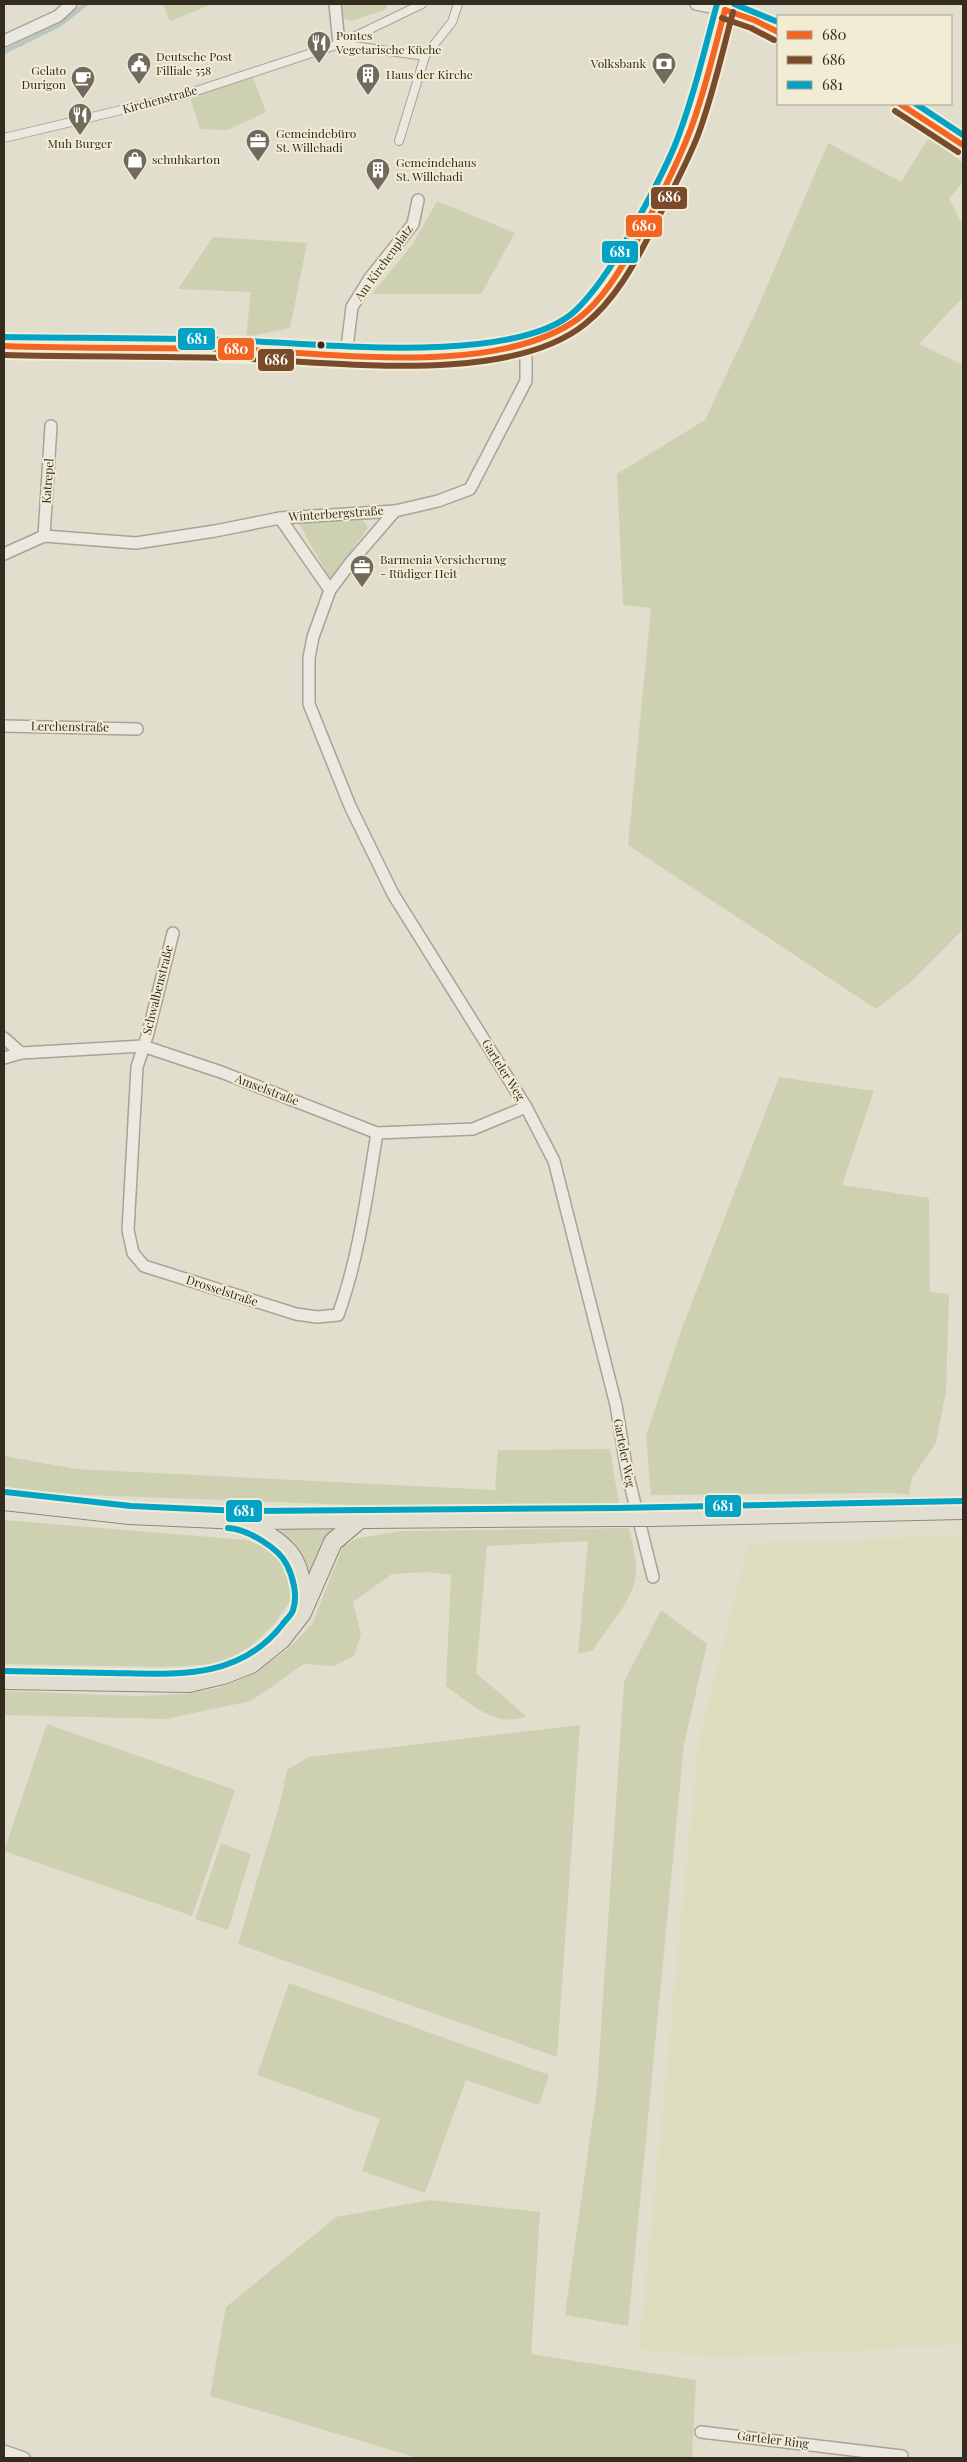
<svg xmlns="http://www.w3.org/2000/svg" width="967" height="2462" font-family="'Playfair Display',serif">
<style>
.farmland{fill:#dfddc0}
.green{fill:#cdd1b2}
.lines{fill:none;stroke-linecap:round;stroke-linejoin:round}
.stream{stroke:#b8c7bf;stroke-width:4.5}
.pedestrian-casing{stroke:#a7a397;stroke-width:10}
.minor-casing{stroke:#a7a397;stroke-width:14}
.tertiary-casing{stroke:#a7a397;stroke-width:16}
.primary-casing{stroke:#8c887d;stroke-width:20}
.pedestrian{stroke:#eae8df;stroke-width:8}
.minor{stroke:#eae8df;stroke-width:11}
.tertiary{stroke:#eae8df;stroke-width:14}
.primary{stroke:#e1ded1;stroke-width:18}
.primary-bridge-casing{stroke:#8c887d;stroke-width:20;stroke-linecap:butt}
.primary-bridge{stroke:#e1ded1;stroke-width:18}
.bus-1-casing{stroke:#f2ecd5;stroke-width:10}
.bus-2-casing{stroke:#f2ecd5;stroke-width:10}
.bus-3-casing{stroke:#f2ecd5;stroke-width:10}
.bus-1{stroke:#f26522;stroke-width:6}
.bus-2{stroke:#7a4b2a;stroke-width:6}
.bus-3{stroke:#03a3c5;stroke-width:6}
.bus-dot{fill:#352c20;stroke:#f2ecd5;stroke-width:2}
.labels{text-anchor:middle;stroke-width:4;stroke-linejoin:round;paint-order:stroke}
.poi-label{font-size:12px;fill:#352c20;stroke:#f2ecd5;text-anchor:start}
.street-label{font-size:12px;fill:#352c20;stroke:#f2ecd5}
.line-badge{stroke:#f2ecd5;stroke-width:2}
.badge-label{font-size:14px;text-anchor:middle;font-weight:bold;fill:#fff}
</style>
<rect width="100%" height="100%" fill="#e1dece"/>
<polygon class="farmland" points="963,1536 963,2345 718,2358 639,2349 699,1737 748,1543"/>
<g class="green">
<polygon points="163,4 213,4 170,21"/>
<polygon points="340,4 387,4 387,9 351,21 340,16"/>
<polygon points="253,77 266,112 228,130 200,129 191,100 200,93"/>
<polygon points="929,137 963,163 963,182 949,198 963,226 963,297 919,344 963,365 963,929 911,982 876,1009 628,845 651,608 623,605 617,474 705,420 758,307 828,143 901,182"/>
<polygon points="437,201 515,233 481,294 372,294 412,245"/>
<polygon points="213,237 307,243 290,328 246,337 251,292 178,289"/>
<polygon points="363,520 368,528 330,579 298,522"/>
<polygon points="779,1077 874,1091 842,1185 929,1198 930,1292 949,1294 946,1391 936,1443 912,1478 909,1495 896,1493 651,1495 646,1436 682,1328"/>
<polygon points="610,1449 619,1505 380,1506 87,1495 4,1489 4,1456 76,1469 495,1490 498,1450"/>
<polygon points="4,1520 247,1540 271,1550 289,1572 291,1600 274,1624 251,1646 220,1664 164,1667 4,1664"/>
<path d="M 629,1528 C 632,1544 639,1564 635,1581 C 630,1603 605,1631 593,1650 L 578,1654 L 588,1541 L 487,1546 L 476,1673 L 526,1716 C 495,1729 470,1703 446,1686 L 451,1575 L 426,1572 L 392,1574 L 353,1602 L 361,1634 L 354,1656 L 333,1666 L 304,1664 L 251,1701 L 166,1719 L 4,1715 L 4,1691 L 136,1696 L 185,1694 L 218,1688 L 251,1675 L 287,1650 L 312,1624 L 343,1546 L 358,1538 L 401,1531 Z"/>
<polygon points="281,1529 336,1530 310,1585 279,1533"/>
<polygon points="661,1610 707,1644 684,1744 628,2326 565,2315 597,2089 624,1682"/>
<polygon points="47,1724 235,1790 192,1916 4,1851"/>
<polygon points="580,1725 557,2057 238,1944 280,1803 287,1770 309,1757"/>
<polygon points="221,1843 251,1854 228,1930 195,1919"/>
<polygon points="289,1983 549,2075 539,2105 466,2080 425,2193 362,2171 380,2119 257,2075"/>
<polygon points="430,2200 540,2212 531,2354 696,2380 692,2458 418,2458 210,2396 226,2307 336,2217"/>
</g>
<g class="lines">
<polyline class="stream" points="4,52 59,25 86,4"/>
<defs>
<g id="pedestrian">
<polyline points="339,44 425,56"/>
<polyline points="4,138 184,95 339,44 422,4"/>
<polyline points="399,141 425,56 452,22 458,4"/>
</g>
<g id="minor">
<polyline points="335,4 339,44"/>
<polyline points="696,4 725,10"/>
<polyline points="4,41 58,16 71,4"/>
<polyline points="346,355 352,307 370,278 413,224 418,200"/>
<polyline points="395,511 351,562 330,590 313,637 309,658 309,704 350,806 393,894 526,1107 554,1161 616,1405 627,1472 653,1577"/>
<polyline points="280,518 330,590"/>
<polyline points="44,536 51,426"/>
<polyline points="4,554 44,536 136,543 215,531 280,518 395,511 438,501 470,489 526,381 526,344"/>
<polyline points="4,726 137,729"/>
<path d="M 173,933 L 148,1033 L 137,1067 L 128,1230 L 133,1253 L 144,1266 L 296,1314 L 317,1317 L 338,1315 C 359,1257 367,1194 377,1133"/>
<polyline points="4,1038 21,1053"/>
<polyline points="4,1058 21,1053 143,1046 221,1072 377,1133 473,1129 526,1107"/>
<polyline points="701,2432 902,2456 902,2458"/>
<polyline points="4,2451 24,2458"/>
</g>
<g id="tertiary">
<polyline points="725,10 754,20 778,32"/>
<polyline points="900,104 963,145"/>
<polyline points="4,346 230,349 367,355 462,355 509,349 557,333 579,319 601,295 627,258 651,214 683,148 701,93 726,4"/>
</g>
<g id="primary">
<polyline points="4,1501 130,1515 240,1520 617,1517"/>
<polyline points="652,1517 963,1510"/>
<path d="M 243,1521 C 283,1543 304,1554 302,1604"/>
<polyline points="4,1680 189,1683 223,1675 251,1664 281,1640 302,1613 333,1542 359,1520"/>
</g>
</defs>
<use href="#pedestrian" class="pedestrian-casing"/>
<use href="#minor" class="minor-casing"/>
<use href="#tertiary" class="tertiary-casing"/>
<use href="#primary" class="primary-casing"/>
<use href="#pedestrian" class="pedestrian"/>
<use href="#minor" class="minor"/>
<use href="#tertiary" class="tertiary"/>
<use href="#primary" class="primary"/>
<defs>
<polyline id="primary-bridge" points="617,1517 652,1517"/>
</defs>
<use href="#primary-bridge" class="primary-bridge-casing"/>
<use href="#primary-bridge" class="primary-bridge"/>
<defs>
<g id="bus-1">
<polyline points="725,10 754,20 778,32"/>
<polyline points="900,104 963,145"/>
<path d="M 4,346 C 79,349 153,347 228,349 C 326,352 497,379 579,318 C 603,300 620,270 635,244 C 655,207 675,170 690,131 C 705,92 714,50 725,10"/>
</g>
<g id="bus-2">
<polyline points="722,18 751,28 774,40"/>
<polyline points="895,111 958,152"/>
<path d="M 4,355 C 78,357 152,356 225,358 C 323,360 506,388 585,324 C 614,301 634,265 651,232 C 667,200 685,168 698,135 C 713,95 722,53 733,12"/>
</g>
<g id="bus-3">
<polyline points="734,4 778,22"/>
<polyline points="916,104 963,135"/>
<path d="M 4,337 C 80,338 155,338 231,340 C 312,343 515,367 575,311 C 599,288 617,258 633,228 C 648,201 663,174 675,145 C 693,100 704,51 717,4"/>
<polyline points="5,1492 131,1506 240,1511 617,1508 963,1501"/>
<path d="M 4,1671 C 40,1672 75,1672 111,1673 C 174,1674 238,1681 282,1625 C 285,1620 292,1615 293,1610 C 298,1596 293,1577 287,1565 C 279,1548 247,1529 228,1528"/>
</g>
</defs>
<use href="#bus-1" class="bus-1-casing"/>
<use href="#bus-2" class="bus-2-casing"/>
<use href="#bus-3" class="bus-3-casing"/>
<use href="#bus-1" class="bus-1"/>
<use href="#bus-2" class="bus-2"/>
<use href="#bus-3" class="bus-3"/>
</g>
<defs>
<symbol id="restaurant-pin" viewBox="-11 -11 22 30"><path d="M0 17L-7.5 6A9.5 9.5 0 1 1 7.5 6Z" fill="#716a5d" stroke="#f2ecd5"/><path d="M-5-6h1v4h1v-4h1v4h1v-4h1v5L-1.5 .5V6h-2V.5L-5-1ZM5-6V6H3V1.5H1.5Q1.5-4 5-6Z" fill="#fff"/></symbol>
<symbol id="civic-pin" viewBox="-11 -11 22 30"><path d="M0 17L-7.5 6A9.5 9.5 0 1 1 7.5 6Z" fill="#716a5d" stroke="#f2ecd5"/><path d="M-.6-6.5H3V-4.5H.6V-3L4-1V1h2V6H-6V1h2V-1L-.6-3ZM-1.2 2.5V6h2.4V2.5Z" fill="#fff"/></symbol>
<symbol id="bank-pin" viewBox="-11 -11 22 30"><path d="M0 17L-7.5 6A9.5 9.5 0 1 1 7.5 6Z" fill="#716a5d" stroke="#f2ecd5"/><path d="M-6-4H6V4H-6ZM0-2.3a2.3 2.3 0 1 0 0 4.6a2.3 2.3 0 1 0 0-4.6Z" fill="#fff"/></symbol>
<symbol id="building-pin" viewBox="-11 -11 22 30"><path d="M0 17L-7.5 6A9.5 9.5 0 1 1 7.5 6Z" fill="#716a5d" stroke="#f2ecd5"/><path d="M-4-6H4V6H1V3H-1V6H-4ZM-2.5-4.3h1.7v1.8h-1.7ZM.8-4.3h1.7v1.8H.8ZM-2.5-1h1.7V.8h-1.7ZM.8-1h1.7V.8H.8Z" fill="#fff"/></symbol>
<symbol id="cafe-pin" viewBox="-11 -11 22 30"><path d="M0 17L-7.5 6A9.5 9.5 0 1 1 7.5 6Z" fill="#716a5d" stroke="#f2ecd5"/><path d="M-5.5-4.5H6V0H3Q3 3.5 0 3.5H-2.5Q-5.5 3.5-5.5 0ZM3-3.2v2h1.7v-2ZM-6 4.5H4V6H-6Z" fill="#fff"/></symbol>
<symbol id="office-pin" viewBox="-11 -11 22 30"><path d="M0 17L-7.5 6A9.5 9.5 0 1 1 7.5 6Z" fill="#716a5d" stroke="#f2ecd5"/><path d="M-6-3h4V-5.5h4V-3h4V5H-6ZM-1-4.5V-3h2v-1.5ZM-6 0V1H6V0Z" fill="#fff"/></symbol>
<symbol id="shop-pin" viewBox="-11 -11 22 30"><path d="M0 17L-7.5 6A9.5 9.5 0 1 1 7.5 6Z" fill="#716a5d" stroke="#f2ecd5"/><path d="M-5-2.5h2.3a2.7 3.5 0 0 1 5.4 0H5L5.5 6h-11ZM-1.5-2.5h3a1.5 2.3 0 0 0-3 0Z" fill="#fff"/></symbol>
</defs>
<g fill-rule="evenodd">
<use href="#restaurant-pin" x="305" y="29" width="28" height="38"/>
<use href="#civic-pin" x="125" y="50" width="28" height="38"/>
<use href="#bank-pin" x="650" y="50" width="28" height="38"/>
<use href="#building-pin" x="354" y="61" width="28" height="38"/>
<use href="#cafe-pin" x="69" y="64" width="28" height="38"/>
<use href="#restaurant-pin" x="66" y="101" width="28" height="38"/>
<use href="#office-pin" x="244" y="127" width="28" height="38"/>
<use href="#shop-pin" x="121" y="146" width="28" height="38"/>
<use href="#building-pin" x="364" y="156" width="28" height="38"/>
<use href="#office-pin" x="348" y="553" width="28" height="38"/>
</g>
<circle class="bus-dot" cx="321" cy="345" r="4.5"/>
<g class="labels">
<g class="poi-label">
<text x="336" y="40">Pontes<tspan x="336" dy="14">Vegetarische Küche</tspan></text>
<text x="156" y="61">Deutsche Post<tspan x="156" dy="14">Filliale 558</tspan></text>
<text x="646" y="68" text-anchor="end">Volksbank</text>
<text x="66" y="75" text-anchor="end">Gelato<tspan x="66" dy="14">Durigon</tspan></text>
<text x="386" y="79">Haus der Kirche</text>
<text x="276" y="138">Gemeindebüro<tspan x="276" dy="14">St. Willehadi</tspan></text>
<text x="80" y="148" text-anchor="middle">Muh Burger</text>
<text x="152" y="164">schuhkarton</text>
<text x="396" y="167">Gemeindehaus<tspan x="396" dy="14">St. Willehadi</tspan></text>
<text x="380" y="564">Barmenia Versicherung<tspan x="380" dy="14">- Rüdiger Heit</tspan></text>
</g>
<g class="street-label">
<text transform="translate(160 100) rotate(-15)" y="4">Kirchenstraße</text>
<text transform="translate(384 263) rotate(-54)" y="4">Am Kirchenplatz</text>
<text transform="translate(48 481) rotate(-86)" y="4">Katrepel</text>
<text transform="translate(336 514) rotate(-4)" y="4">Winterbergstraße</text>
<text transform="translate(70 727) rotate(1)" y="4">Lerchenstraße</text>
<text transform="translate(158 990) rotate(-76)" y="4">Schwalbenstraße</text>
<text transform="translate(503 1070) rotate(58)" y="4">Garteler Weg</text>
<text transform="translate(267 1090) rotate(21)" y="4">Amselstraße</text>
<text transform="translate(222 1291) rotate(18)" y="4">Drosselstraße</text>
<text transform="translate(624 1453) rotate(79)" y="4">Garteler Weg</text>
<text transform="translate(773 2440) rotate(7)" y="4">Garteler Ring</text>
</g>
</g>
<g class="line-badge">
<rect x="650" y="186" width="38" height="24" rx="5" fill="#7a4b2a"/>
<rect x="625" y="214" width="38" height="24" rx="5" fill="#f26522"/>
<rect x="601" y="240" width="38" height="24" rx="5" fill="#03a3c5"/>
<rect x="177" y="327" width="39" height="24" rx="5" fill="#03a3c5"/>
<rect x="217" y="337" width="38" height="24" rx="5" fill="#f26522"/>
<rect x="257" y="348" width="38" height="24" rx="5" fill="#7a4b2a"/>
<rect x="704" y="1494" width="38" height="24" rx="5" fill="#03a3c5"/>
<rect x="225" y="1499" width="38" height="24" rx="5" fill="#03a3c5"/>
</g>
<g class="badge-label">
<text x="669" y="202">686</text>
<text x="644" y="231">680</text>
<text x="620" y="257">681</text>
<text x="197" y="344">681</text>
<text x="236" y="354">680</text>
<text x="276" y="365">686</text>
<text x="723" y="1511">681</text>
<text x="244" y="1516">681</text>
</g>
<rect width="967" height="2462" fill="none" stroke="#352c20" stroke-width="10"/>
<rect x="777" y="15" width="175" height="90" fill="#f2ecd5" stroke="#a69f8d"/>
<rect x="787" y="31" width="25" height="8" fill="#f26522" stroke="#a69f8d"/>
<text x="822" y="40" font-size="15" fill="#352c20">680</text>
<rect x="787" y="56" width="25" height="8" fill="#7a4b2a" stroke="#a69f8d"/>
<text x="822" y="65" font-size="15" fill="#352c20">686</text>
<rect x="787" y="81" width="25" height="8" fill="#03a3c5" stroke="#a69f8d"/>
<text x="822" y="90" font-size="15" fill="#352c20">681</text>
</svg>
